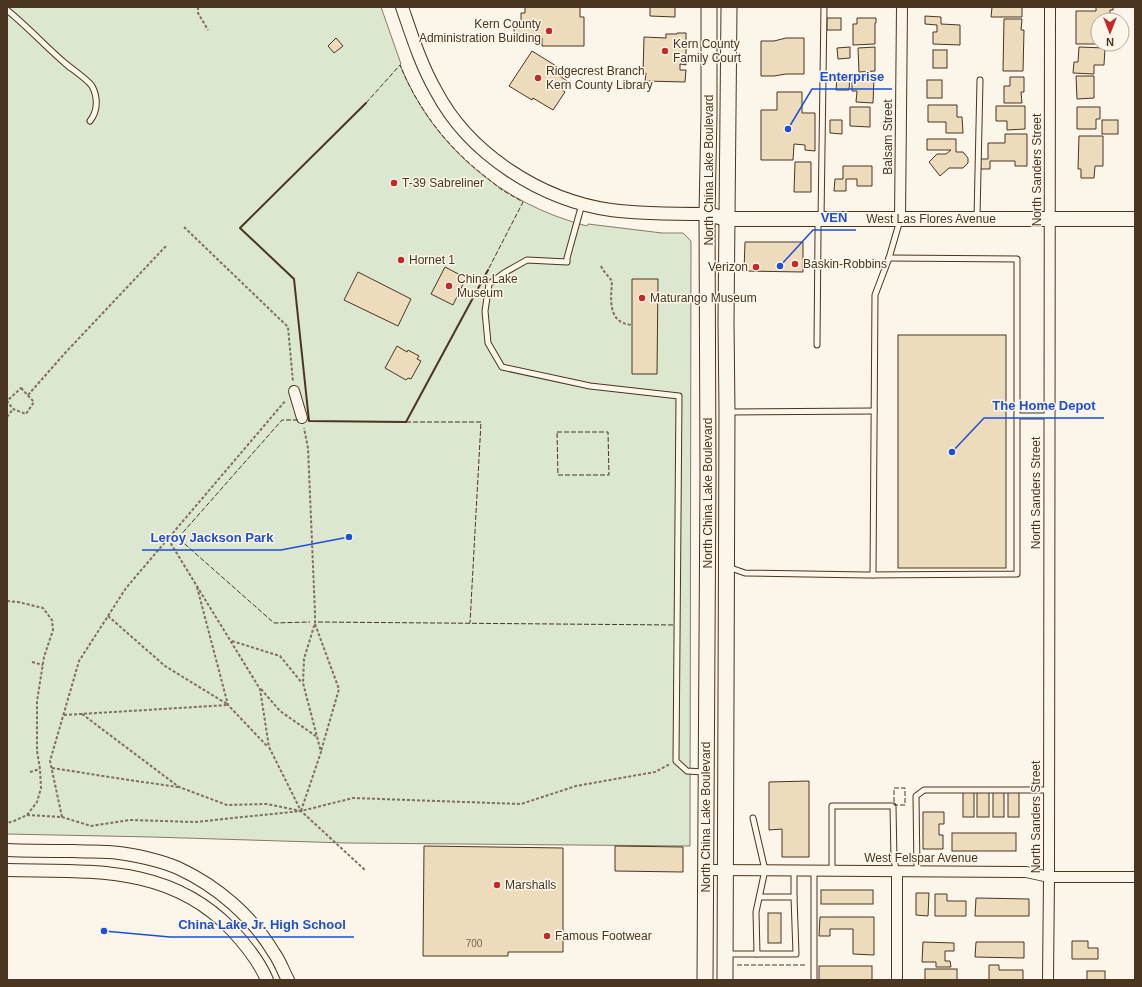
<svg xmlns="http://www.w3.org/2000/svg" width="1142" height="987" font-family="Helvetica,sans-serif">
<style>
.green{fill:#dce7d0;stroke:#887966}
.building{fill:#ecdcbc;stroke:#4a3520}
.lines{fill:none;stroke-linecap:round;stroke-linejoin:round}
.service-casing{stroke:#4a3520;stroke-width:7}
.minor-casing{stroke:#4a3520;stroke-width:12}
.tertiary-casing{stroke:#4a3520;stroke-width:14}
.secondary-casing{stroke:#4a3520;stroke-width:16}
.primary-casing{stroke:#4a3520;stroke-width:17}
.path{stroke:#7f6f5c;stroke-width:2;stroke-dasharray:3 2;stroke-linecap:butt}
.service{stroke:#fbf6e9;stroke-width:5}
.minor{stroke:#fbf6e9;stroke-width:10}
.tertiary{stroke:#fbf6e9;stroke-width:12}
.secondary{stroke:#fbf6e9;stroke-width:14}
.primary{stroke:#fbf6e9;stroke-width:15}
.fence{stroke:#4a3520;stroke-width:1;stroke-dasharray:5 2;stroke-linecap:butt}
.wall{stroke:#4a3520;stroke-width:2}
.poi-dot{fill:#c62828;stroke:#fbf6e9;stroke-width:1.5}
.labels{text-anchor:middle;stroke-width:3;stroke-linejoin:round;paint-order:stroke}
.number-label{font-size:10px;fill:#725f47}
.poi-label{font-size:12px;fill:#4a3520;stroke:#fbf6e9;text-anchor:start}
.street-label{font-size:12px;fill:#4a3520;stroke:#fbf6e9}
.leader{fill:none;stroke:#1d4ed8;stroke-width:1.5}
.callout-dot{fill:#1d4ed8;stroke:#fbf6e9;stroke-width:1.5}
.callout-label{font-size:13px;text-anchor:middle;font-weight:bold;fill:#1d4ed8;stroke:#fbf6e9;stroke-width:3;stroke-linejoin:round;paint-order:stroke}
</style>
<rect width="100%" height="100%" fill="#fbf6e9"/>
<path class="green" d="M 7,7 L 381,7 L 401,64 L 400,65 C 433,147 502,204 587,226 L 588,224 L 662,233 L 683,233 L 691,241 L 690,846 L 346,843 L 152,837 L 7,834 Z"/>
<g class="building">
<polygon points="525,7 580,7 580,17 584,17 584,46 542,46 542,38 514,38 514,23 521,23 521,13 525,13"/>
<polygon points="650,7 675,7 675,17 650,16"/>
<polygon points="992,7 1022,7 1022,17 991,17"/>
<polygon points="1096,7 1113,7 1113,10 1110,10 1110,20 1098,20 1098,30 1096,30 1096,44 1076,44 1076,11 1096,11"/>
<polygon points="925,16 941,17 941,24 960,25 960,45 933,44 933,32 937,32 937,25 925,24"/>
<rect x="827" y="18" width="14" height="12"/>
<polygon points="857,18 876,18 876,23 875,23 875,44 853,45 853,24 857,24"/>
<polygon points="1004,19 1022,19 1021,30 1024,30 1023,71 1003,71"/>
<polygon points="677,33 686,33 686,65 680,64 680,70 686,70 685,82 645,81 646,73 643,73 644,37 666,38 666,34 677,34"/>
<polygon points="336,38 343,46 334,53 328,46"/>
<polygon points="786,38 804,38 804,74 786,74 774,76 761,76 761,41 774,41"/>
<polygon points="850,47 850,58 838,59 837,48"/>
<polygon points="875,47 875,71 859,72 858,48"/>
<polygon points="1079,47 1105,48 1104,65 1094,65 1094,74 1073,73 1074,62 1078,62"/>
<rect x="933" y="50" width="14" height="18"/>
<polygon points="532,51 561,69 557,74 567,81 562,90 565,92 553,110 533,98 532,100 509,86"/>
<polygon points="837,76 850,76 849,90 836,90"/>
<polygon points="1076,76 1094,76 1094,98 1077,99"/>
<polygon points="852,77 874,78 873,103 856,102 857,91 852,91"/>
<polygon points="1010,77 1024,77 1024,92 1021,92 1022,103 1004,103 1004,86 1010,86"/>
<rect x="927" y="80" width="15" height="18"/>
<polygon points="777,92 802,92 802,113 815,113 815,151 805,150 805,145 794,144 793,160 761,160 761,110 777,110"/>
<polygon points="928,105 957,105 957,117 962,117 963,133 946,133 946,122 928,122"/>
<polygon points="996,106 1025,106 1025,129 1007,130 1007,121 996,121"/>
<polygon points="850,107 870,107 870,127 850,126"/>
<polygon points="1077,107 1100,107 1100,119 1096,119 1096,129 1077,129"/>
<polygon points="830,120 842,120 842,134 830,133"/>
<rect x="1102" y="120" width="16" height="14"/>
<polygon points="1005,134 1027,134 1027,166 1015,166 1015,161 990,161 990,169 978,169 978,159 988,159 988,143 1005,143"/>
<polygon points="1079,136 1103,136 1103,166 1095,166 1094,178 1081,178 1081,169 1078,169"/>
<polygon points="927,139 956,139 956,152 963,152 968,158 968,163 963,168 949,168 940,176 929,162 937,154 946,154 951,150 927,150"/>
<polygon points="795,162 811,162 811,192 794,192"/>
<polygon points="843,166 872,166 872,186 857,186 857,179 846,179 846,191 834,191 835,179 843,179"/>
<polygon points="745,242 803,242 803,272 744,271"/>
<polygon points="445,267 466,278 453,305 431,294"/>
<polygon points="358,272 411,299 398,326 344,300"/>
<polygon points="632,279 658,279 657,374 632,374"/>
<rect x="898" y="335" width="108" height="233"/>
<polygon points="397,346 407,352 408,350 419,356 417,359 421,361 411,379 408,378 406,380 385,368"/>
<polygon points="809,781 809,857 782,857 782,829 769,830 769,782"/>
<rect x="963" y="792" width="11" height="25"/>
<rect x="977" y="792" width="12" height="25"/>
<rect x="993" y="792" width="11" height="25"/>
<rect x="1008" y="792" width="11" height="25"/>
<polygon points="923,812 944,812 944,824 939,824 939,835 943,835 943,849 923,849"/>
<rect x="952" y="833" width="64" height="18"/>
<polygon points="424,846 563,848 563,952 508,952 508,956 423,956"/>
<polygon points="615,846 683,847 683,872 615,871"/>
<rect x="821" y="890" width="52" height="14"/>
<polygon points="916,893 929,893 928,916 916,915"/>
<polygon points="935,894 947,894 947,901 966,901 966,916 935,916"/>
<polygon points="976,898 1029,899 1029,916 975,916"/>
<rect x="768" y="913" width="13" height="30"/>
<polygon points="820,917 874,917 874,955 853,954 853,929 830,929 830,936 819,936"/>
<polygon points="1072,941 1088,941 1088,948 1098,948 1098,959 1072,959"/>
<polygon points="923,942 954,943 954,951 945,951 945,961 950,961 951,967 936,967 936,962 922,962"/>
<polygon points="976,942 1024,942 1024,958 975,957"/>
<polygon points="989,965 999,965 999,970 1023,970 1023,980 989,980"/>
<rect x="819" y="966" width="53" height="14"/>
<rect x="925" y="969" width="32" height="11"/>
<rect x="1087" y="971" width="18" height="9"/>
</g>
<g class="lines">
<defs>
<g id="service">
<path d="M 7,10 C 28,27 46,47 66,64 C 73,70 87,79 92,86 C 98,97 98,111 90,121"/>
<polyline points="582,204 567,258 567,262 527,260 504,273 489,284 485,311 488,343 502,367 590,386 679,396 676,761 687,771 704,772"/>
<polyline points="977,217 980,80"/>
<polyline points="817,345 818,234 818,223 821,219 824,7"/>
<polyline points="729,412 874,411"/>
<polyline points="1017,416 1050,416"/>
<polyline points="728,567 745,573 866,575 1017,574 1017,259 889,258"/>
<polyline points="873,575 875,295 889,258 900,220"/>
<polyline points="753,818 765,870 756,912 757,954 796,954 794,897 794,871"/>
<polyline points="832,871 832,806 893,806 894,861 897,872"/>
<polyline points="917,871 916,796 924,790 1049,790"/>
<polyline points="760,897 794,897"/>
<polyline points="726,954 757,954"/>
<polyline points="814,980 814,871"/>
</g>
<g id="minor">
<polyline points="900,219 902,7"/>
<polyline points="294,391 302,418"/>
<polyline points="706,870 1026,872 1049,877 1135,877"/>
<polyline points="897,980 897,872"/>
<polyline points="1048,980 1049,877 1050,7"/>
</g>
<g id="tertiary">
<path d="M 402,7 C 412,36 421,65 436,91 C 469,154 541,200 611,210 C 642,214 675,214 707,214"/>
<path d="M 7,850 C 29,851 51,851 74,851 C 89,852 104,851 119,853 C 136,855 162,861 178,868 C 217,886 252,916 274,953 C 280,961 283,971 288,980"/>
<path d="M 7,870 C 90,872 169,864 232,930 C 246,945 259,961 267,980"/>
</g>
<polyline id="secondary" points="707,214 727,219 1135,219"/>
<g id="primary">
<polyline points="705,980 708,474 707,214 709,114 709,7"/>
<polyline points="725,980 727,412 726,322 729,7"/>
</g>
</defs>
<use href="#service" class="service-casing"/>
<use href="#minor" class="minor-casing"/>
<use href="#tertiary" class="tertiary-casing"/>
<use href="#secondary" class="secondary-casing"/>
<use href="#primary" class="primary-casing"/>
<g class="path">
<polyline points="198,7 198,13 208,30"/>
<polyline points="184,227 288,327 293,382"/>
<path d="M 601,266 L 603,270 L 612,281 C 611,299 607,323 632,325"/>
<polygon points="21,388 34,402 26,414 13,409 7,401"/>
<polyline points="28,395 66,352 166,246"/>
<polyline points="7,417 13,409"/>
<polyline points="168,539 260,689 269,747 301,811"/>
<polyline points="197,587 228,705 268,747"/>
<polyline points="7,601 18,602 43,608 52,620 53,630 44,657 37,701 37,751 40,769 41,788 37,802 27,815 14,821 7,823"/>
<polyline points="108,616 165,666 227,704"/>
<polyline points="315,624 339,689 321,751"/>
<polyline points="232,641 280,656 302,683"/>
<polyline points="32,662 43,665"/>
<polyline points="261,689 280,711 317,737"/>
<polyline points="82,714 179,787 227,805 267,804 301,811 353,798 521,804 576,786 655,772 670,764"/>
<polyline points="64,715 228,705"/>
<polyline points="52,768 129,780 178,787"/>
<polyline points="30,772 40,769"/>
<polyline points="301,811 321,752 303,683 304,659 315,623 315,613 308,448 304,428"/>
<polyline points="27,815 62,817 91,826 130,820 195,822 301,811 365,870"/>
<polyline points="62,817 50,761 79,661 126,588 286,400"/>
</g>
<use href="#service" class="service"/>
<use href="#minor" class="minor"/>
<use href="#tertiary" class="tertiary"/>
<use href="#secondary" class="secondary"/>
<use href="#primary" class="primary"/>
<g class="fence">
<path d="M 366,103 L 400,65 C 418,109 446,145 482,174 C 489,179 495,185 502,190 C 509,194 516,198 523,202 L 488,270"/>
<polyline points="298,420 282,420 178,538 274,623 310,622"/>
<polyline points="406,422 481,422 470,623"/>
<polygon points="557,432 608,432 609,475 558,475"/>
<polyline points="318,622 674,625"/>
<rect x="894" y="788" width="11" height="17"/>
<polyline points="737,965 807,965"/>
</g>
<polyline class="wall" points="366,103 240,228 294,279 309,421 406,422 488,270"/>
</g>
<g class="poi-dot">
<circle cx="549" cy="31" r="4"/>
<circle cx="665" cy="51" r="4"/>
<circle cx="538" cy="78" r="4"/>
<circle cx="394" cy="183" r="4"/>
<circle cx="401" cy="260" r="4"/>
<circle cx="795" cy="264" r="4"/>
<circle cx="756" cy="267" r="4"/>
<circle cx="449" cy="286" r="4"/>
<circle cx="642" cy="298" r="4"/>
<circle cx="497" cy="885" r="4"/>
<circle cx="547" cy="936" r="4"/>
</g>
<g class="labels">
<g class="number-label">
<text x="474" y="947">700</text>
</g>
<g class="poi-label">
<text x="541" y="28" text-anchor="end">Kern County<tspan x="541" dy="14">Administration Building</tspan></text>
<text x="673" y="48">Kern County<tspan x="673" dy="14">Family Court</tspan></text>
<text x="546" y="75">Ridgecrest Branch<tspan x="546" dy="14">Kern County Library</tspan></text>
<text x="402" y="187">T-39 Sabreliner</text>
<text x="409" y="264">Hornet 1</text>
<text x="803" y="268">Baskin-Robbins</text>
<text x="748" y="271" text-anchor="end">Verizon</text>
<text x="457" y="283">China Lake<tspan x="457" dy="14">Museum</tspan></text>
<text x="650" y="302">Maturango Museum</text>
<text x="505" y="889">Marshalls</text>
<text x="555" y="940">Famous Footwear</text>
</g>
<g class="street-label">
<text transform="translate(888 137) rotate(-90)" y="4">Balsam Street</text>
<text transform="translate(709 170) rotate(-90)" y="4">North China Lake Boulevard</text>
<text transform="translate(1037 170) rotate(-90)" y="4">North Sanders Street</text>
<text x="931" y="223">West Las Flores Avenue</text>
<text transform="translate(708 493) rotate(-90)" y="4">North China Lake Boulevard</text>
<text transform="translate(1036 493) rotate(-90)" y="4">North Sanders Street</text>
<text transform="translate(706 817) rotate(-90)" y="4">North China Lake Boulevard</text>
<text transform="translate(1036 817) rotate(-90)" y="4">North Sanders Street</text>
<text x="921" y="862">West Felspar Avenue</text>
</g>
</g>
<path class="leader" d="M788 129L812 89H892M780 266L813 230H856M952 452L984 418H1104M349 537L281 550H142M104 931L170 937H354"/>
<g class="callout-dot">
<circle cx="788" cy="129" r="4"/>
<circle cx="780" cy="266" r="4"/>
<circle cx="952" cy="452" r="4"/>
<circle cx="349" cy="537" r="4"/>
<circle cx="104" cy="931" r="4"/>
</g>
<g class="callout-label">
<text x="852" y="81">Enterprise</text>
<text x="834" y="222">VEN</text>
<text x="1044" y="410">The Home Depot</text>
<text x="212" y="542">Leroy Jackson Park</text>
<text x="262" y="929">China Lake Jr. High School</text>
</g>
<rect width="1142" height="987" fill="none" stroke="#4a3520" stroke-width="16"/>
<g transform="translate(1110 32) rotate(180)"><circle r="19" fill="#fbf6e9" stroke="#b4a999"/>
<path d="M0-3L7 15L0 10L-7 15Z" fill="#c62828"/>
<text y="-6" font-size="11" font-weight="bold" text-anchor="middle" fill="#4a3520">N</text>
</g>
</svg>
